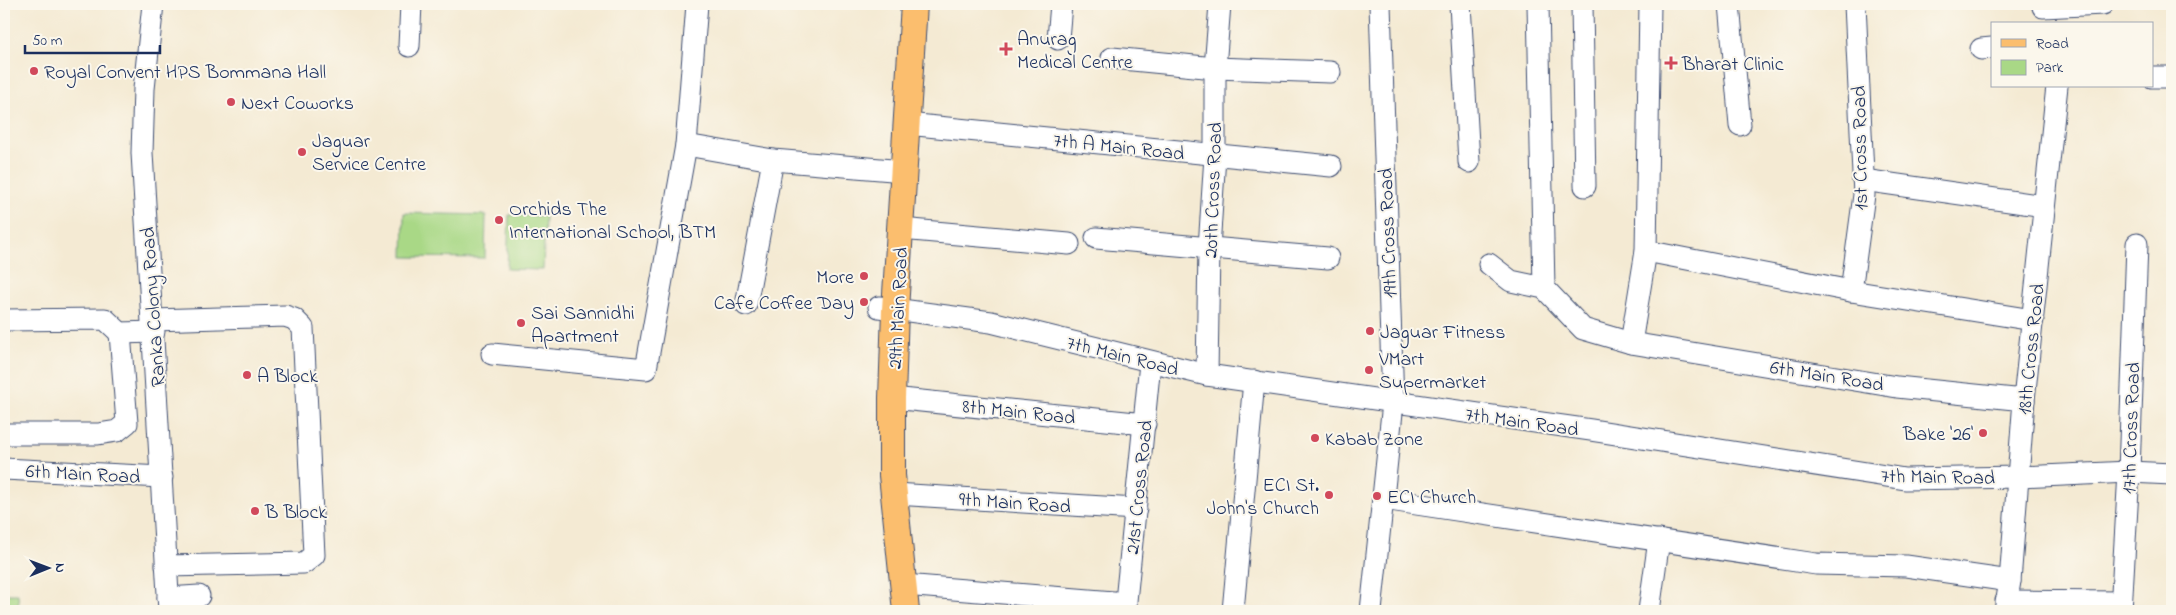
<svg xmlns="http://www.w3.org/2000/svg" width="2176" height="615" font-family="'Indie Flower',sans-serif">
<style>
.green{fill:#a9d886;stroke:#628472}
.lines{fill:none;stroke-linecap:round;stroke-linejoin:round}
.minor-casing{stroke:#3c4b70;stroke-width:23}
.major-casing{stroke:#3c4b70;stroke-width:28}
.minor{stroke:#fff;stroke-width:21}
.major{stroke:#fbbe6e;stroke-width:26}
.poi-dot{fill:#d1495b;stroke:#fbf7ec;stroke-width:2}
.labels{text-anchor:middle;stroke-width:4;stroke-linejoin:round;paint-order:stroke}
.poi-label{font-size:20px;fill:#1b2f5e;stroke:#fbf7ec;text-anchor:start}
.street-label{font-size:20px;fill:#1b2f5e;stroke:#fbf7ec}
</style>
<rect width="100%" height="100%" fill="#fbf7ec"/>
<filter id="ink" filterUnits="userSpaceOnUse"><feTurbulence type="fractalNoise" baseFrequency=".02" numOctaves="2"/><feDisplacementMap in="SourceGraphic" scale="10" xChannelSelector="R" yChannelSelector="G"/><feConvolveMatrix kernelMatrix="1 2 1 2 8 2 1 2 1" color-interpolation-filters="sRGB"/></filter>
<filter id="wash" filterUnits="userSpaceOnUse"><feTurbulence type="fractalNoise" baseFrequency=".0096" numOctaves="4" result="noise"/><feDisplacementMap in="SourceGraphic" scale="20" xChannelSelector="R" yChannelSelector="G"/><feGaussianBlur stdDeviation="1.12" result="paint"/><feColorMatrix in="noise" values="0 0 0 0 0 0 0 0 0 0 0 0 0 0 0 0 0 1.4 0 .05"/><feComposite in="paint" operator="in"/></filter>
<g filter="url(#wash)">
<rect width="100%" height="100%" fill="#f4ead3"/>
<g class="green">
<polygon points="404,213 486,215 485,258 403,257"/>
<polygon points="509,215 545,216 543,270 507,269"/>
<polygon points="4,594 18,594 19,611 4,611"/>
</g>
</g>
<g filter="url(#ink)">
<g class="lines">
<defs>
<g id="minor">
<polyline points="153,4 144,89 142,153 169,611"/>
<polyline points="1460,4 1469,162"/>
<polyline points="1538,4 1544,288"/>
<polyline points="1582,4 1585,186"/>
<polyline points="1729,4 1740,125"/>
<polyline points="2043,7 2103,4"/>
<polyline points="1058,39 1061,4"/>
<polyline points="409,46 411,4"/>
<polyline points="1981,49 1992,48"/>
<polyline points="1112,58 1215,68 1330,72"/>
<polyline points="2152,77 2172,77"/>
<polyline points="907,124 1331,166"/>
<polyline points="686,145 773,160 904,171"/>
<polyline points="1863,180 2044,206"/>
<polyline points="901,229 1069,244"/>
<polyline points="1096,238 1328,258"/>
<polyline points="1646,251 1851,291 2033,320"/>
<polyline points="1489,264 1511,281 1544,288 1583,329 1631,343 1897,387 2024,400"/>
<polyline points="1851,291 1864,195 1855,4"/>
<polyline points="746,305 773,160"/>
<polyline points="879,307 991,322 1207,375 1591,430 1905,479 2020,477 2129,472 2172,474"/>
<polyline points="4,320 105,319 120,333 154,332"/>
<polyline points="153,320 285,316 294,319 303,328 314,555 304,563 166,566"/>
<polyline points="1631,343 1646,251 1650,4"/>
<polyline points="492,354 646,369 686,145 697,4"/>
<polyline points="1207,375 1209,248 1215,156 1215,68 1220,4"/>
<polyline points="892,398 1145,424"/>
<polyline points="4,434 98,434 117,431 127,423 120,333"/>
<polyline points="4,469 162,477"/>
<polyline points="895,494 1136,509"/>
<polyline points="1383,499 1816,564 1906,566 2010,581"/>
<polyline points="904,585 1126,603"/>
<polyline points="168,598 199,596"/>
<polyline points="2006,601 2121,602"/>
<polyline points="1125,611 1150,363"/>
<polyline points="1233,611 1254,381"/>
<polyline points="1371,611 1393,403 1380,4"/>
<polyline points="1649,611 1659,540"/>
<polyline points="2005,611 2010,581 2024,400 2057,86"/>
<polyline points="2121,611 2129,472 2137,244"/>
</g>
<polyline id="major" points="906,611 892,475 892,398 895,310 914,4"/>
</defs>
<use href="#minor" class="minor-casing"/>
<use href="#major" class="major-casing"/>
<use href="#minor" class="minor"/>
<use href="#major" class="major"/>
</g>
</g>
<g class="poi-dot">
<path d="M1003.5 41.5h5v5h5v5h-5v5h-5v-5h-5v-5h5z"/>
<path d="M1668.5 55.5h5v5h5v5h-5v5h-5v-5h-5v-5h5z"/>
<circle cx="34" cy="71" r="5"/>
<circle cx="231" cy="102" r="5"/>
<circle cx="302" cy="152" r="5"/>
<circle cx="499" cy="220" r="5"/>
<circle cx="864" cy="276" r="5"/>
<circle cx="864" cy="302" r="5"/>
<circle cx="521" cy="323" r="5"/>
<circle cx="1370" cy="331" r="5"/>
<circle cx="1369" cy="370" r="5"/>
<circle cx="247" cy="375" r="5"/>
<circle cx="1983" cy="433" r="5"/>
<circle cx="1315" cy="438" r="5"/>
<circle cx="1329" cy="495" r="5"/>
<circle cx="1377" cy="496" r="5"/>
<circle cx="255" cy="511" r="5"/>
</g>
<g class="labels">
<g class="poi-label">
<text x="1017" y="45">Anurag<tspan x="1017" dy="23">Medical Centre</tspan></text>
<text x="1682" y="70">Bharat Clinic</text>
<text x="44" y="78">Royal Convent HPS Bommana Hall</text>
<text x="241" y="109">Next Coworks</text>
<text x="312" y="147">Jaguar<tspan x="312" dy="23">Service Centre</tspan></text>
<text x="509" y="215">Orchids The<tspan x="509" dy="23">International School, BTM</tspan></text>
<text x="854" y="283" text-anchor="end">More</text>
<text x="854" y="309" text-anchor="end">Cafe Coffee Day</text>
<text x="531" y="319">Sai Sannidhi<tspan x="531" dy="23">Apartment</tspan></text>
<text x="1380" y="338">Jaguar Fitness</text>
<text x="1379" y="365">VMart<tspan x="1379" dy="23">Supermarket</tspan></text>
<text x="257" y="382">A Block</text>
<text x="1973" y="440" text-anchor="end">Bake '26'</text>
<text x="1325" y="445">Kabab Zone</text>
<text x="1319" y="491" text-anchor="end">ECI St.<tspan x="1319" dy="23">John's Church</tspan></text>
<text x="1387" y="503">ECI Church</text>
<text x="265" y="518">B Block</text>
</g>
<g class="street-label">
<text transform="translate(1119 146) rotate(6)" y="7">7th A Main Road</text>
<text transform="translate(1859 148) rotate(-91)" y="7">1st Cross Road</text>
<text transform="translate(1212 190) rotate(-88)" y="7">20th Cross Road</text>
<text transform="translate(1387 233) rotate(-92)" y="7">19th Cross Road</text>
<text transform="translate(152 307) rotate(-94)" y="7">Ranka Colony Road</text>
<text transform="translate(897 308) rotate(-87)" y="7">29th Main Road</text>
<text transform="translate(2030 349) rotate(-84)" y="7">18th Cross Road</text>
<text transform="translate(1123 355) rotate(14)" y="7">7th Main Road</text>
<text transform="translate(1827 375) rotate(9)" y="7">6th Main Road</text>
<text transform="translate(1019 411) rotate(6)" y="7">8th Main Road</text>
<text transform="translate(1522 421) rotate(8)" y="7">7th Main Road</text>
<text transform="translate(2130 428) rotate(-88)" y="7">17th Cross Road</text>
<text transform="translate(83 473) rotate(3)" y="7">6th Main Road</text>
<text transform="translate(1938 476) rotate(1)" y="7">7th Main Road</text>
<text transform="translate(1138 487) rotate(-84)" y="7">21st Cross Road</text>
<text transform="translate(1015 502) rotate(4)" y="7">9th Main Road</text>
</g>
</g>
<rect width="2176" height="615" fill="none" stroke="#fbf7ec" stroke-width="20"/>
<rect x="1991" y="22" width="162" height="65" fill="#fbf7ec" stroke="#a1a7b3"/>
<rect x="2001" y="39" width="25" height="8" fill="#fbbe6e" stroke="#a1a7b3"/>
<text x="2036" y="48" font-size="15" fill="#1b2f5e">Road</text>
<rect x="2001" y="60" width="25" height="15" fill="#a9d886" stroke="#a1a7b3"/>
<text x="2036" y="72" font-size="15" fill="#1b2f5e">Park</text>
<g transform="translate(48 568) rotate(89)" stroke="#fbf7ec" stroke-width="4" paint-order="stroke">
<path d="M0-4L9 19L0 12L-9 19Z" fill="#1b2f5e"/>
<text y="-8" font-size="14" font-weight="bold" text-anchor="middle" fill="#1b2f5e">N</text>
</g>
<path d="M25 45v8h135v-8" fill="none" stroke="#1b2f5e" stroke-width="2.5"/>
<text x="32" y="45" font-size="15" fill="#1b2f5e" stroke="#fbf7ec" stroke-width="4" paint-order="stroke">50 m</text>
</svg>
